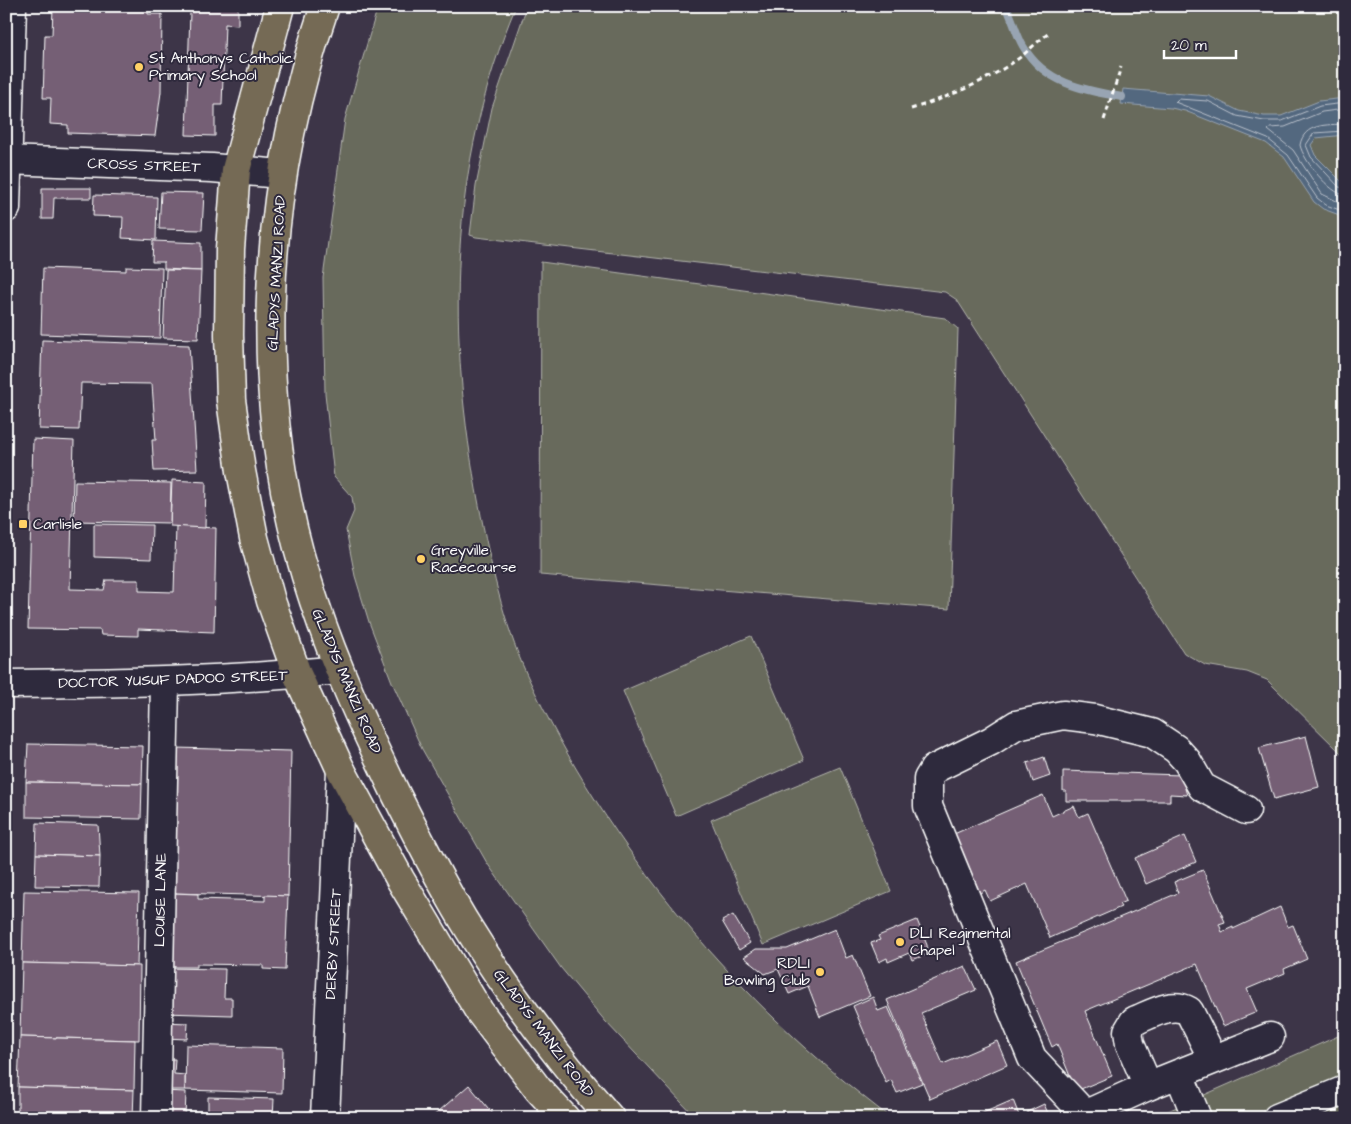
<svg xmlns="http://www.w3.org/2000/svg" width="1351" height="1124" font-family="'Architects Daughter',sans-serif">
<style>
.green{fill:#676a5b;stroke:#b3b4ad}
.water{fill:#53677f;stroke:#98a4b2}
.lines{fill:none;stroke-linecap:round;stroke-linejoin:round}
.shore{stroke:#bac2cc;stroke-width:1}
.stream{stroke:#98a4b2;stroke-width:8}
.building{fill:#755f75;stroke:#fff}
.minor-casing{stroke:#fff;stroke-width:31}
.major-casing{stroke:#fff;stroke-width:31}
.path{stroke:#fff;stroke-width:3;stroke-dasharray:5 4;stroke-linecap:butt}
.minor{stroke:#2f2a3d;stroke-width:28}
.major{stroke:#756a55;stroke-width:28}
.poi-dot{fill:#ffd166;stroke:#2f2a3d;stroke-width:2}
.labels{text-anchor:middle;stroke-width:4;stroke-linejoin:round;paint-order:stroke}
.poi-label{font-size:15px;fill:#fff;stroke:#2f2a3d;text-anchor:start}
.street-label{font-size:15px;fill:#fff;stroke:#2f2a3d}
</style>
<rect width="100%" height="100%" fill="#3d3548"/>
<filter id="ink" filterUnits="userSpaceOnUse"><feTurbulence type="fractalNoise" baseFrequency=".02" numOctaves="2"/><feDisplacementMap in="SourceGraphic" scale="10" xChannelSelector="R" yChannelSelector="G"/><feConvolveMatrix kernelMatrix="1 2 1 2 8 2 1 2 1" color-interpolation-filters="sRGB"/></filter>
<g filter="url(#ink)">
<g class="green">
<path d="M 378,6 L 516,6 C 448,167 446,336 479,505 C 490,562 503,622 527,675 C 606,847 740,1005 891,1118 L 696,1118 L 606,1022 L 561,968 L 487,863 L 422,749 L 392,682 L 369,622 L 355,576 L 346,530 L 354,511 L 352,497 L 334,477 L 325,393 L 323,278 L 345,119 Z"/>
<polygon points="527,6 1345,6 1345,757 1267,680 1247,672 1205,665 1184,653 957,300 945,292 476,237 470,235 476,186 492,108"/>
<polygon points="541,262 945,318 958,329 949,609 540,575"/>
<polygon points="751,636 804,760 676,816 623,691"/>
<polygon points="840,767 891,891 763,945 711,820"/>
<polygon points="1345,1033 1345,1118 1152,1118"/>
</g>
<polygon class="water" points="1123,89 1209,96 1239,111 1264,116 1281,116 1319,101 1345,98 1345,135 1316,138 1311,145 1315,155 1345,185 1345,217 1323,209 1314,202 1284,157 1266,143 1185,111 1171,108 1121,104"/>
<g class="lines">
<g class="shore">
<polyline points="1345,103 1320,106 1282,121 1264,121 1237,116 1208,101 1178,99 1175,102 1268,139 1288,155 1317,198 1326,205 1345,212"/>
<polyline points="1345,109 1322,112 1285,127 1270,128 1268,130 1293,150 1322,194 1345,205"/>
<path d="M 1345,124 C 1327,125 1304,123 1300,145 C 1303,160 1330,194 1345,195"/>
<polyline points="1345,131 1314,133 1306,145 1311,157 1339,187 1345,188"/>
</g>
<path class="stream" d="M 1006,6 C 1013,19 1016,34 1023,46 C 1044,83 1083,90 1122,97"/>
</g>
<g class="building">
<polygon points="71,6 148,6 148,14 162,14 161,92 155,136 68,133 68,125 50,124 51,98 43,98 45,35 52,35 53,7"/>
<polygon points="196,6 238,6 238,25 225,24 222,105 215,105 215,136 186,135 190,12 196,12"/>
<polygon points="42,188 91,188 91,198 54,198 53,219 42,219"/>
<polygon points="161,192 204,193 202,230 159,229"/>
<polygon points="94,195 157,197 156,240 122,238 123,217 93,216"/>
<polygon points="153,241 201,243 201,271 164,269 164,262 152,262"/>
<polygon points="126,267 162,268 160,338 41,334 43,268 126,271"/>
<polygon points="166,270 201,271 198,339 163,338"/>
<polygon points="42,340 189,345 197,470 154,471 152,440 156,440 152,384 81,383 79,430 39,429"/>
<polygon points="33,439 74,441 70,589 104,590 106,580 139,580 139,591 174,592 176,526 216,528 214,632 138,629 138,636 101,635 100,630 28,629"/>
<polygon points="172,480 206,482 205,528 170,526"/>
<polygon points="75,481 171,483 170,523 74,521"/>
<polygon points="94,524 152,525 151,559 94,557"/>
<polygon points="1306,736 1319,787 1274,799 1259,748"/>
<polygon points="28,744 143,746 142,784 26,782"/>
<polygon points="175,748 291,751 288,896 172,893"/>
<polygon points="1044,757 1050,776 1033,782 1027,763"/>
<polygon points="1063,771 1181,775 1187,795 1170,794 1170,801 1066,801 1066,791 1063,791"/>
<polygon points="26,782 142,784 141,819 26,817"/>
<polygon points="1043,795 1052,816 1074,806 1079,817 1088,813 1126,901 1119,904 1121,907 1050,938 1027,884 990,901 985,890 980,893 954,834"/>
<polygon points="37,823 98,825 100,856 36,854"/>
<polygon points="1185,836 1196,862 1146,884 1135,858"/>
<polygon points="36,854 100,856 99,887 35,886"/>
<polygon points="1203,870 1225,922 1219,924 1222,932 1233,927 1233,929 1280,907 1288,927 1293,925 1307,959 1284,969 1285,973 1247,989 1257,1012 1223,1026 1197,964 1085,1011 1112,1076 1076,1091 1057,1044 1052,1047 1016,961 1178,893 1174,882"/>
<polygon points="24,891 139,893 137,966 22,963"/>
<polygon points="172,893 198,894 198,899 265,901 265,895 288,896 285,970 263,969 263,965 197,964 197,967 170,967"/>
<polygon points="733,915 750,943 739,950 722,921"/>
<polygon points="917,920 927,945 928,954 912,960 909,953 888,962 887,958 879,962 871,943 880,940 878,936"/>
<polygon points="835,929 846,958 853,955 870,996 820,1017 808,986 789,994 778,969 765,974 744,957 756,949 787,949"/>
<polygon points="22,963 140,966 139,1040 20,1037"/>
<polygon points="965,966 976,990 921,1013 943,1064 997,1041 1007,1065 930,1099 887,1000"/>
<polygon points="164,968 225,969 224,998 232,998 232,1015 163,1013"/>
<polygon points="873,997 878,1011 888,1007 922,1083 897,1093 891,1080 886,1083 853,1006"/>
<polygon points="164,1022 188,1023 187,1039 164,1038"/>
<polygon points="20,1037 135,1040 134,1090 18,1087"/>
<polygon points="186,1045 283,1048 282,1093 185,1090"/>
<polygon points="163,1059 175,1059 174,1074 185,1075 185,1090 162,1090"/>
<polygon points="469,1085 493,1114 488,1118 431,1118"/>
<polygon points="18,1087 134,1090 133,1118 18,1118"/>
<polygon points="161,1091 186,1092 185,1118 161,1118"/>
<polygon points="208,1097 274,1099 273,1118 208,1118"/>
<polygon points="1013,1100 1020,1118 977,1118 976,1116"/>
<polygon points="1044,1104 1050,1118 1029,1118 1027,1112"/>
</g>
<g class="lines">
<defs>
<g id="minor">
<polyline points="6,160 212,168 281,174"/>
<polyline points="6,208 12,6"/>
<path d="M 6,684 C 118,683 228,681 339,670"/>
<polyline points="1179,1074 1197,1118"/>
<path d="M 1148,1086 L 1130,1044 L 1128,1031 L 1134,1021 C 1152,1014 1171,1001 1189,1011 L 1213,1059"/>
<polyline points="1084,1115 1148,1086 1270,1037"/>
<polyline points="156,1118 165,683"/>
<polyline points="325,1118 341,770"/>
<polyline points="1086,1118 1080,1109 1032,1058 928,806 928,779 934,769 991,741 1016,725 1063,715 1095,719 1152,733 1176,749 1187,761 1202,787 1246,810"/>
<polyline points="1277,1118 1345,1090"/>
</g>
<g id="major">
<polyline points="280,6 236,170 230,249 229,335 231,400 241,471 254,538 271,601 297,674 341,770 400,879 479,1011 538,1089 565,1118"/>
<path d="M 325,6 C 260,195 249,410 314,601 C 336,668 366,732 397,796 C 420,841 442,886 469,929 C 510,996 558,1058 610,1118"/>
</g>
</defs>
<use href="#minor" class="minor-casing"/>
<use href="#major" class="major-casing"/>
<g class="path">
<path d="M 911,109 C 946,98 985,82 1015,61 C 1027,53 1036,42 1048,34"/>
<polyline points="1104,120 1121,67"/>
</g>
<use href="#minor" class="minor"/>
<use href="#major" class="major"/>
</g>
</g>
<g class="poi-dot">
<circle cx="139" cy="67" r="5"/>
<rect x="18" y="519" width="10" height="10" rx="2.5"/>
<circle cx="421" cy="559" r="5"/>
<circle cx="900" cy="942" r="5"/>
<circle cx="820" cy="972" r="5"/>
</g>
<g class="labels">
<g class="poi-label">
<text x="149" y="63">St Anthonys Catholic<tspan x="149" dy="17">Primary School</tspan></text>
<text x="33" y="529">Carlisle</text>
<text x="431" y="555">Greyville<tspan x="431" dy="17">Racecourse</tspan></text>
<text x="910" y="938">DLI Regimental<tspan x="910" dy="17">Chapel</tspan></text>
<text x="810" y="968" text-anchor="end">RDLI<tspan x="810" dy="17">Bowling Club</tspan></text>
</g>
<g class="street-label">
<text transform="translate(144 165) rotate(2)" y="5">CROSS STREET</text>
<text transform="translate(276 273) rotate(-87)" y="5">GLADYS MANZI ROAD</text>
<text transform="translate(173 679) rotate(-2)" y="5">DOCTOR YUSUF DADOO STREET</text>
<text transform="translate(347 681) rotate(67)" y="5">GLADYS MANZI ROAD</text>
<text transform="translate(160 900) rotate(-89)" y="5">LOUISE LANE</text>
<text transform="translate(333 944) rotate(-87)" y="5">DERBY STREET</text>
<text transform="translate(544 1033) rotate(53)" y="5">GLADYS MANZI ROAD</text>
</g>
</g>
<rect width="1351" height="1124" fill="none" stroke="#2f2a3d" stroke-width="25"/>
<rect x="12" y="12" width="1326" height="1099" fill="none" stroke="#fff" stroke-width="2" filter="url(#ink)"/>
<path d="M1164 50v8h72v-8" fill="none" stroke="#ffffff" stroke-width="2.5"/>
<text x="1171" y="50" font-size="15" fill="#ffffff" stroke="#2f2a3d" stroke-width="4" paint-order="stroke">20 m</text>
</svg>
